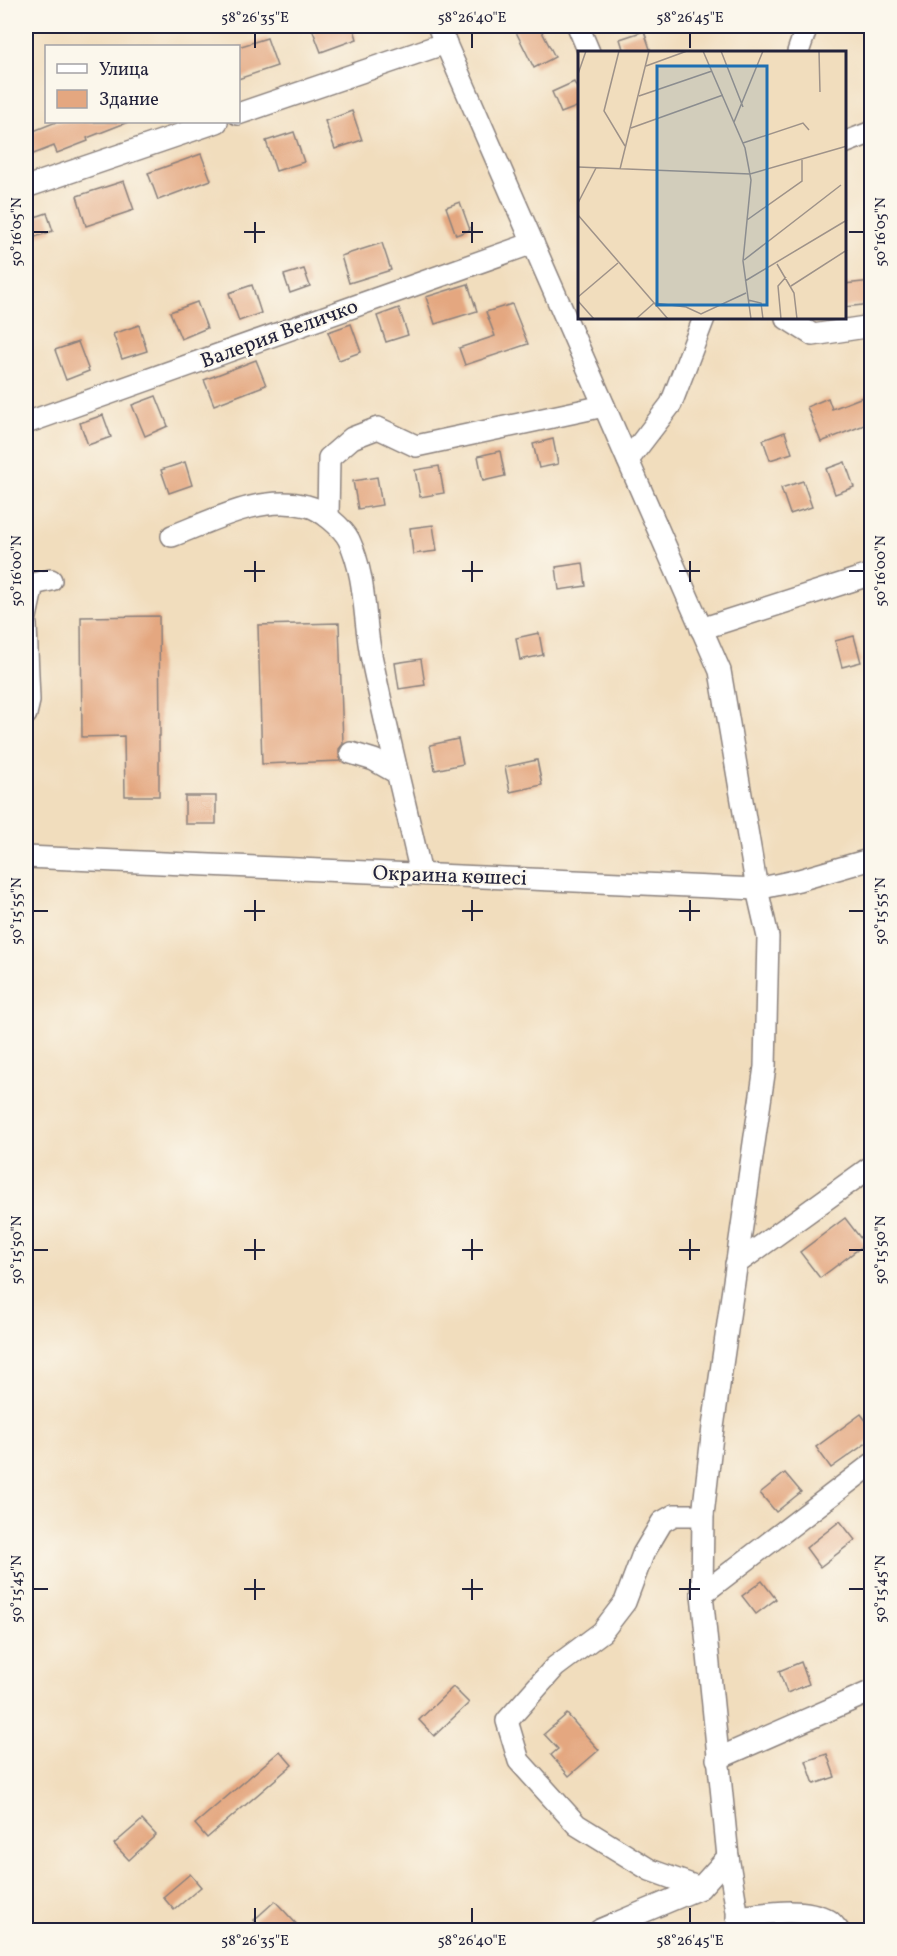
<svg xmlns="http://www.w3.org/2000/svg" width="897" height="1956" font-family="Vollkorn,serif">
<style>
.building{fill:#e4a780}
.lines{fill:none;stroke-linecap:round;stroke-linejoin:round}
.minor-casing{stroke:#8a807c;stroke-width:24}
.minor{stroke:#fff;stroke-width:21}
.ticks{fill:none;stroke:#22223b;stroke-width:2}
.labels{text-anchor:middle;stroke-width:4.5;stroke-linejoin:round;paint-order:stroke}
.street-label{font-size:21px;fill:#22223b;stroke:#fbf7ec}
.inset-road{fill:none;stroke:#9e9289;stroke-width:1.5}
.view{fill:#1f6fb2;fill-opacity:0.15;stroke:#1f6fb2;stroke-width:3}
.inset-edge{fill:none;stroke:#22223b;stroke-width:3}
.neatline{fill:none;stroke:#22223b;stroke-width:2}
.ticks-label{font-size:15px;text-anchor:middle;fill:#22223b}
</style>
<rect width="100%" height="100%" fill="#fbf7ec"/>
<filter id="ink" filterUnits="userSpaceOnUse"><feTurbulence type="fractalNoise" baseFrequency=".0167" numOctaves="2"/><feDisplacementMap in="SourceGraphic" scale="12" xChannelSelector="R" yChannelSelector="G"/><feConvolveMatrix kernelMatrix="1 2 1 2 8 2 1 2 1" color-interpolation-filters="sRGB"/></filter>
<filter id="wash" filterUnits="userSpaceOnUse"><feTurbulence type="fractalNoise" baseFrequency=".008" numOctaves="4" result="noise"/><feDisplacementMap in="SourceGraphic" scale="24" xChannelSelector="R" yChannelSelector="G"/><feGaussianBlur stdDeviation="1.35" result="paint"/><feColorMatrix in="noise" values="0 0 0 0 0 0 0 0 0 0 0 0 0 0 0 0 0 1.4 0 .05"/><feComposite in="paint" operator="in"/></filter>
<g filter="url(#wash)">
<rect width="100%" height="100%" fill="#f1ddbd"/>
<g id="blocks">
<g class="building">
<polygon points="311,26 353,26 357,39 321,52"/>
<polygon points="513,26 539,26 555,57 534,68"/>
<polygon points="644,31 651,52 624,52 620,39"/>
<polygon points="267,38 277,66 238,79 238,47"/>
<polygon points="574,82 579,92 579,106 561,113 552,92"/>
<polygon points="352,111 362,140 335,149 325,121"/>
<polygon points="56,122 128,122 87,138 88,141 57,153 54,146 26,157 26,134"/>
<polygon points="294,132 304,162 276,171 266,141"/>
<polygon points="201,154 211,180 158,200 148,173"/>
<polygon points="124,181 134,210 86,226 77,196"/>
<polygon points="460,202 470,230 456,235 446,207"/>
<polygon points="47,213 53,231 26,240 26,220"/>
<polygon points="382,243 391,270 349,283 341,256"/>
<polygon points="304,269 310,286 290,293 284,275"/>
<polygon points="872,281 872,304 844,307 844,284"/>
<polygon points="468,284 477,311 435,324 426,297"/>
<polygon points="252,285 261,313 239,321 229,293"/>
<polygon points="197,302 207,328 181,339 170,312"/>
<polygon points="512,304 528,344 465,365 459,348 495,336 486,312"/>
<polygon points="399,308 408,335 386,342 377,316"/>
<polygon points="351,324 361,352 339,360 328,332"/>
<polygon points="139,325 147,351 122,359 113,334"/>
<polygon points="78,342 89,371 66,380 55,350"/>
<polygon points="256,360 266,385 214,405 204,380"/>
<polygon points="868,395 872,403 872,422 821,442 807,407 828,398 832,409"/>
<polygon points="156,396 168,426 145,436 132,405"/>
<polygon points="103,415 111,437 88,445 80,423"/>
<polygon points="785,432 792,453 770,460 763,440"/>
<polygon points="553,439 558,464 539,468 533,444"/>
<polygon points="500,451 505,476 483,481 478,456"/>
<polygon points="185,462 192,485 169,493 161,470"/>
<polygon points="845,462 854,487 835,494 826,469"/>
<polygon points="439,466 444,493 420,497 415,470"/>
<polygon points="377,477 382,505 358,509 353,481"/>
<polygon points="803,481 812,507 790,514 781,488"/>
<polygon points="433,525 437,551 413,554 410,528"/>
<polygon points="583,563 586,586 559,590 556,567"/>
<polygon points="159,616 160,736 159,736 159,796 125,796 124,736 82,737 81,617"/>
<polygon points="339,623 343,744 339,749 339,755 341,761 262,764 258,625"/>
<polygon points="539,633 543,655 520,660 516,638"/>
<polygon points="854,636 861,662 842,667 835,641"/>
<polygon points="421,659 425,685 399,689 395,663"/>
<polygon points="458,739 463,764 435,770 430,745"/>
<polygon points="537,760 542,785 510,792 505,767"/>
<rect x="185" y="796" width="31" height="28"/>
<polygon points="845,1218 865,1244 820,1278 800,1252"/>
<polygon points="861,1414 872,1429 872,1439 831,1468 816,1447"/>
<polygon points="785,1473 801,1492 776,1512 760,1493"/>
<polygon points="840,1521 855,1540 820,1567 806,1548"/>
<polygon points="762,1581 776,1599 756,1614 742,1596"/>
<polygon points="801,1662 809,1684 787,1693 779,1671"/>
<polygon points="453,1687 469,1703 434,1736 419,1720"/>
<polygon points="567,1714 599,1750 569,1776 551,1755 558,1749 544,1734"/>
<polygon points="280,1751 292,1765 207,1838 195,1824"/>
<polygon points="827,1754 835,1777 814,1784 806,1761"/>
<polygon points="142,1820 156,1835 129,1860 114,1844"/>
<polygon points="190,1874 201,1887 174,1910 163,1897"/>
<polygon points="275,1901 302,1930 263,1930 254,1920"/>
</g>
</g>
</g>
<g filter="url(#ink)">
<use href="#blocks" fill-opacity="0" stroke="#8a807c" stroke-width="1.5"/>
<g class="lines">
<defs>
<g id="minor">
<polyline points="438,26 720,671 757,889 768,937 765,1067 713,1427 703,1515 702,1594 728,1857 740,1930"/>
<polyline points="578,26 589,52"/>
<polyline points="798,52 807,26"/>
<polyline points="238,114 446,43"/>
<polyline points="844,143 872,132"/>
<polyline points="26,187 217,122"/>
<polyline points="786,318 813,335 872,326"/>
<polyline points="26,423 533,243"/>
<polyline points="628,460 671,404 704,318"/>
<polyline points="328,517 329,458 352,438 378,428 416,446 604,406"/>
<path d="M 172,536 C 214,520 261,494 307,506 C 321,509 343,528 349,540 C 367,579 363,620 372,660 C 387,732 405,803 421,874"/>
<polyline points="26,617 33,584 51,580"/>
<polyline points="26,625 29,701 26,714"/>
<polyline points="701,629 872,574"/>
<polyline points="351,753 374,760 397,773"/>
<polyline points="26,857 757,889 799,880 872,859"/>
<polyline points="736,1264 872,1166"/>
<polyline points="702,1594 872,1464"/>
<polyline points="717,1759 872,1691"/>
<polyline points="700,1888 650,1870 577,1825 519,1761 507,1721 555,1667 602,1632 625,1602 643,1554 662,1522 674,1515 703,1515"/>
<path d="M 737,1917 C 763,1914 804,1906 828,1920 C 832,1922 835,1927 838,1930"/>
<polyline points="600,1930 700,1888 728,1857"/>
</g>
</defs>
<use href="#minor" class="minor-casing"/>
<use href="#minor" class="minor"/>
</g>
</g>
<path class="ticks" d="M 255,33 L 255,48M 472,33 L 472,48M 690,33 L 690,48M 255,222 L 255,243M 472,222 L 472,243M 33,232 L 48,232M 244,232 L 265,232M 462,232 L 483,232M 849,232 L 864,232M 255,561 L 255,582M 472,561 L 472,582M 690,561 L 690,582M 33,571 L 48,571M 244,571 L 265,571M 462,571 L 483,571M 679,571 L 700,571M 849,571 L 864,571M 255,900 L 255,921M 472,900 L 472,921M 690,900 L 690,921M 33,911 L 48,911M 244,911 L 265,911M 462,911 L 483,911M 679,911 L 700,911M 849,911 L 864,911M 255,1239 L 255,1260M 472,1239 L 472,1260M 690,1239 L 690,1260M 33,1250 L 48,1250M 244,1250 L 265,1250M 462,1250 L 483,1250M 679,1250 L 700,1250M 849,1250 L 864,1250M 255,1579 L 255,1600M 472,1579 L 472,1600M 690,1579 L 690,1600M 33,1589 L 48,1589M 244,1589 L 265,1589M 462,1589 L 483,1589M 679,1589 L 700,1589M 849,1589 L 864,1589M 255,1908 L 255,1923M 472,1908 L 472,1923M 690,1908 L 690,1923"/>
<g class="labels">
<g class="street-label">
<text transform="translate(279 333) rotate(-20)" y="7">Валерия Величко</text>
<text transform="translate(450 875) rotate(2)" y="7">Окраина көшесі</text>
</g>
</g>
<g transform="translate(578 51)">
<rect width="268" height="268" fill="#f1ddbd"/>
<path class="inset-road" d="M 41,0 L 26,60 L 47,95M 125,0 L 167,97 L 173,129 L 165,210 L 173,268M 143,0 L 165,56M 241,0 L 242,41M 68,15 L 109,0M 0,23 L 8,0M 61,45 L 134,20M 156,71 L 185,0M 53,77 L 145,44M 165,92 L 225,72 L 231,79M 0,116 L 172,123 L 269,95M 42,118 L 71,0M 0,152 L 18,117M 0,164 L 90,268M 169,169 L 224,130 L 224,109M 166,209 L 263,134M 199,213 L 216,242 L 219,268M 167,230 L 269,169M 213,235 L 269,199M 0,246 L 40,212M 170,249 L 183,252 L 185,268M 0,250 L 16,268M 76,252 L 108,256 L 123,263 L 168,242M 58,268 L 76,252M 203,268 L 200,235 L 208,226"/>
<path class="view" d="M 79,15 L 189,15 L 189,254 L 79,254 Z"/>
<rect width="268" height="268" class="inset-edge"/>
</g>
<rect width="897" height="1956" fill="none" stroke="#fbf7ec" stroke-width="66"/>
<rect x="45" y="45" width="195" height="78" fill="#fbf7ec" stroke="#a4a2a5" stroke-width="1.5"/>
<rect x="57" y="64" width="30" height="9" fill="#ffffff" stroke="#a4a2a5" stroke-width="1.5"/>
<text x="99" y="75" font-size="18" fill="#22223b">Улица</text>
<rect x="57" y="90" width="30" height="18" fill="#e4a780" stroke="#a4a2a5" stroke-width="1.5"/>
<text x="99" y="105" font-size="18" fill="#22223b">Здание</text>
<rect x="33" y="33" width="831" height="1890" class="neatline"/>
<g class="ticks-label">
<text x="255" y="22">58°26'35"E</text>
<text x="472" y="22">58°26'40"E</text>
<text x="690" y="22">58°26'45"E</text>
<text transform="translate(16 232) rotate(-90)" y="5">50°16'05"N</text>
<text transform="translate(880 232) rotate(-90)" y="5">50°16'05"N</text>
<text transform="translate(16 571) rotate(-90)" y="5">50°16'00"N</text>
<text transform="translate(880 571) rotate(-90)" y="5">50°16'00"N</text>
<text transform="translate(16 911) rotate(-90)" y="5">50°15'55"N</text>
<text transform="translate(880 911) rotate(-90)" y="5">50°15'55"N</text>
<text transform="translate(16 1250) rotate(-90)" y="5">50°15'50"N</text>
<text transform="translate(880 1250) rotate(-90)" y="5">50°15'50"N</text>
<text transform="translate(16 1589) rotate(-90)" y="5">50°15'45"N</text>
<text transform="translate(880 1589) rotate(-90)" y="5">50°15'45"N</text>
<text x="255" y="1945">58°26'35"E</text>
<text x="472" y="1945">58°26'40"E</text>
<text x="690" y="1945">58°26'45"E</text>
</g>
</svg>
